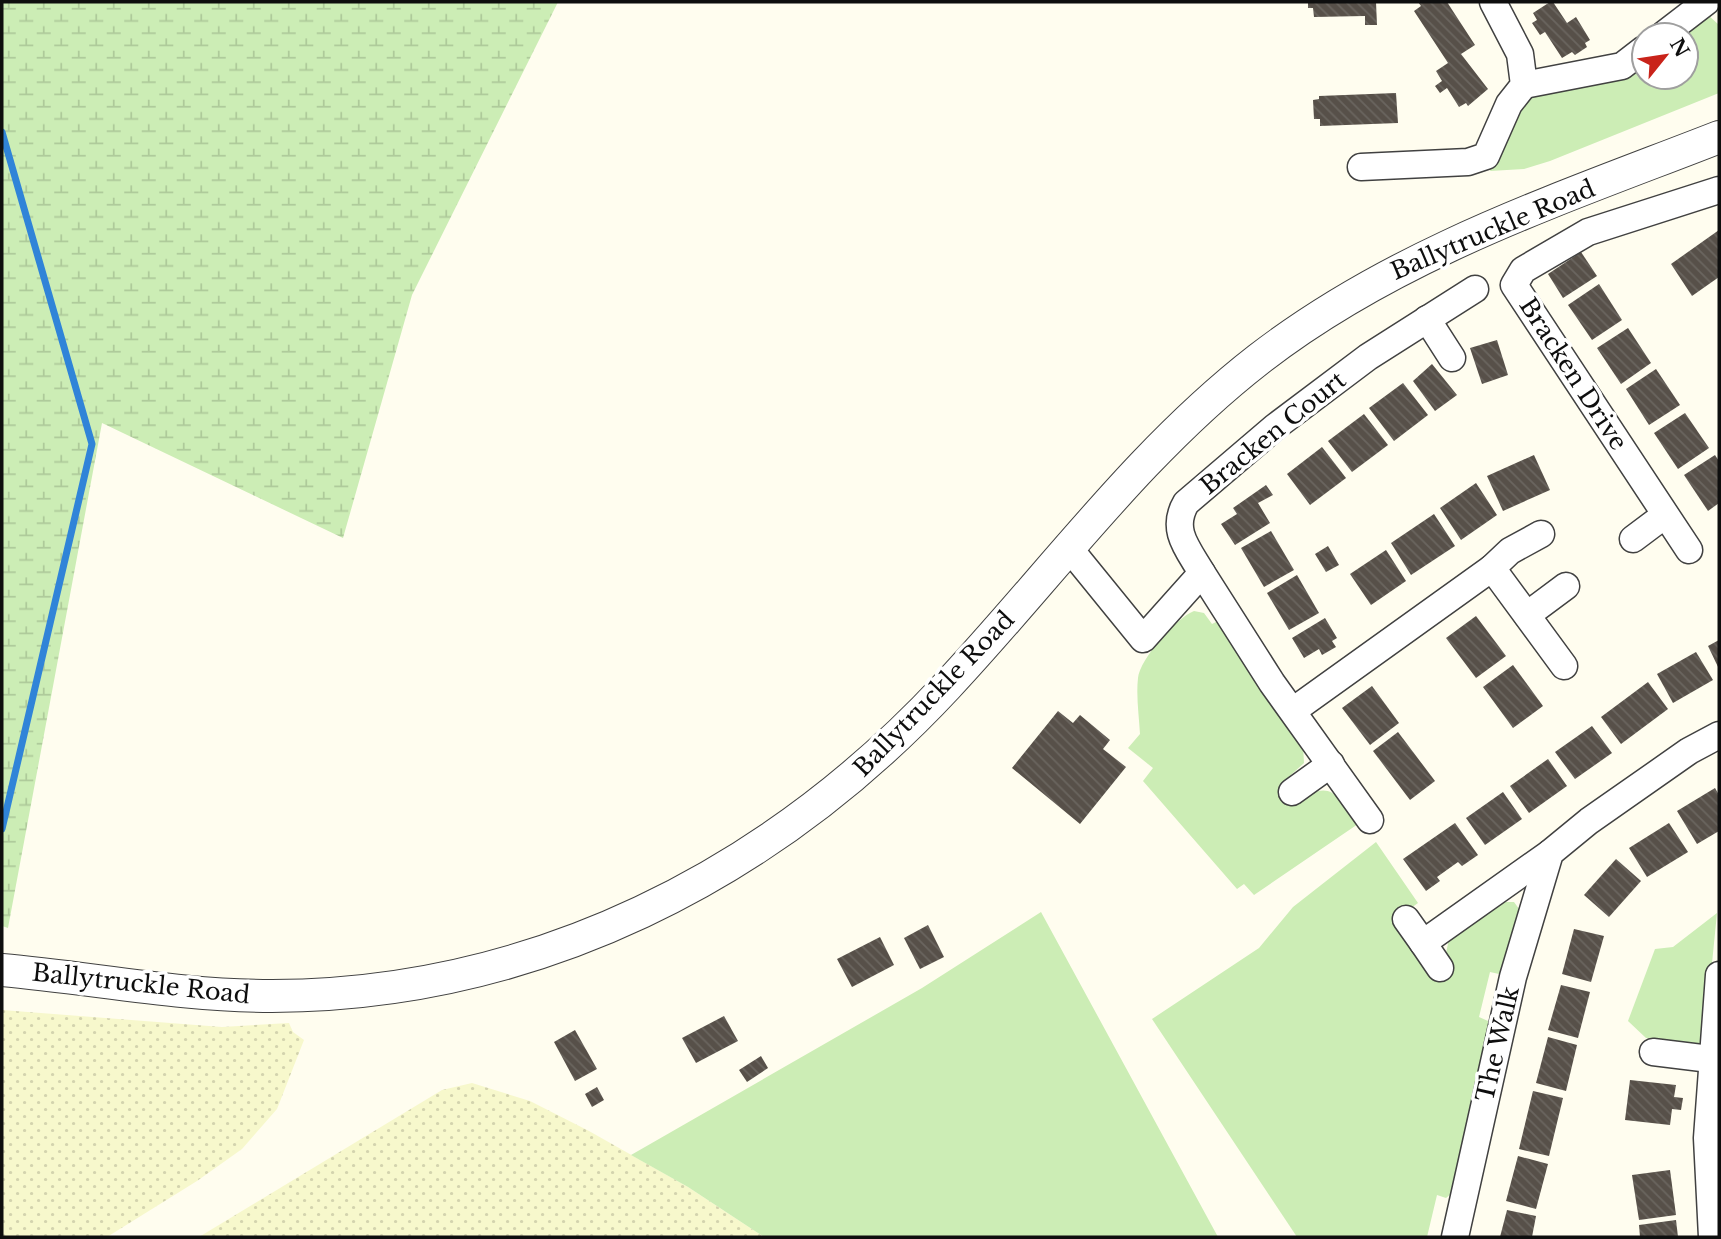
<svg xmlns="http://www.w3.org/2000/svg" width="1721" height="1239" font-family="'Libre Baskerville',serif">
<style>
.farmland{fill:url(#farmland-dots)}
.grass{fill:#ccedb5}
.wetland{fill:url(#wetland-marsh)}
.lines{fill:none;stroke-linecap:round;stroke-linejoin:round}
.stream{stroke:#3084d8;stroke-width:7}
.building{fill:url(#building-back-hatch)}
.minor-casing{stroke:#414141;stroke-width:29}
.tertiary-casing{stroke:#414141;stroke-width:34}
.minor{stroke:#fff;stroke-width:26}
.tertiary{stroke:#fff;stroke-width:32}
.labels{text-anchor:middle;stroke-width:7;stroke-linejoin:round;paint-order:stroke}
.street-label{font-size:24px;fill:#0e0e0e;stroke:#fff}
</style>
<defs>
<pattern id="farmland-dots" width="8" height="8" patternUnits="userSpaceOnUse" patternTransform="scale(1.75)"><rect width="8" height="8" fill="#f7f8cc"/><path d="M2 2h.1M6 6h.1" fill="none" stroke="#d3d3ae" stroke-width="1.8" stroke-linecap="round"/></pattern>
<pattern id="wetland-marsh" width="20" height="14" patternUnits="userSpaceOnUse" patternTransform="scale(1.75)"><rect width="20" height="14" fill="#ccedb5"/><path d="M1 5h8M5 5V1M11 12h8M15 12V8" fill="none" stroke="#aeca9a"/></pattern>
<pattern id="building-back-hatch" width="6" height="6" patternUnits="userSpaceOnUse" patternTransform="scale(1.75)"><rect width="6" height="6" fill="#575049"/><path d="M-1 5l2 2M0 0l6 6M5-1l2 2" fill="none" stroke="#6a655f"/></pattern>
</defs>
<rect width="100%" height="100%" fill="#fffdef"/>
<g class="farmland">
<polygon points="2,1010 222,1027 289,1023 293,1032 304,1040 277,1109 242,1149 197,1181 107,1237 2,1237"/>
<polygon points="472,1083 530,1101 589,1131 688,1187 764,1237 199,1237 442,1090"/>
</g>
<g class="grass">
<polygon points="1707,14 1719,25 1719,93 1550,161 1524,169 1490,171 1515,113 1532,97 1628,77 1644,65 1644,77 1686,77 1686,35 1681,35"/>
<path d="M 1194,611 L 1204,613 L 1212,624 L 1220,620 L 1303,745 L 1304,763 L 1281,784 L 1294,804 C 1331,778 1334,792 1358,824 L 1254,895 L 1244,884 L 1237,889 L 1143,781 L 1153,768 L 1128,748 L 1140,734 C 1139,716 1136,696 1138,678 C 1140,659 1176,618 1194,611 Z"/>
<polygon points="1376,842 1418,903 1393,921 1433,980 1452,968 1446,953 1449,939 1501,902 1514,902 1522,913 1507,970 1499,974 1490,972 1479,1017 1488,1021 1492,1027 1451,1194 1446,1198 1437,1195 1427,1237 1297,1237 1152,1019 1259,948 1293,907"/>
<polygon points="1041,912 1218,1237 764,1237 688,1187 631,1155 922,988"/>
<polygon points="1717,913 1704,1044 1646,1038 1628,1021 1655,949 1673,947"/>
</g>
<polygon class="wetland" points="2,2 558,2 412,295 343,538 102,423 8,928 2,926"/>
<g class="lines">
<polyline class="stream" points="2,132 92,444 2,829"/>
</g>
<g class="building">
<polygon points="1308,2 1376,2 1377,25 1365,25 1365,16 1314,17 1313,8 1308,8"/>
<polygon points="1418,2 1447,2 1475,45 1461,54 1488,89 1468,106 1466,103 1459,107 1447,88 1440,93 1435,86 1442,81 1436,71 1448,63 1414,11 1421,6"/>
<polygon points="1550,2 1553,2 1567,23 1576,17 1590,40 1585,43 1587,47 1575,55 1572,52 1562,58 1545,32 1540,35 1532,23 1537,20 1533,13"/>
<polygon points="1396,93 1398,123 1320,126 1320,119 1314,119 1313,100 1319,99 1319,96"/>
<polygon points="1719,230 1719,277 1692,296 1671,264"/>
<polygon points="1581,252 1597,276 1563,298 1548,274"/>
<polygon points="1599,284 1622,320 1592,340 1568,305"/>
<polygon points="1628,328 1651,363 1621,384 1597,348"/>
<polygon points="1497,340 1508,375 1482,384 1470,348"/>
<polygon points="1432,364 1457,395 1435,411 1413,381"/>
<polygon points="1656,369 1680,405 1649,425 1626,389"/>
<polygon points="1403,383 1428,415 1394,441 1369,408"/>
<polygon points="1685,413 1709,448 1678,469 1654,433"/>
<polygon points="1364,414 1388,445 1352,472 1328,441"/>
<polygon points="1322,447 1346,478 1310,505 1287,474"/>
<polygon points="1534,455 1550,490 1503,511 1487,476"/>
<polygon points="1715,455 1719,461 1719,503 1708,511 1684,475"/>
<polygon points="1476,483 1497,515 1461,540 1440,508"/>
<polygon points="1266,485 1273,495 1258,503 1270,523 1235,545 1221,524 1237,514 1233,508"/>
<polygon points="1434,514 1455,546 1411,575 1391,543"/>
<polygon points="1271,531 1294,570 1264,587 1241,548"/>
<polygon points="1328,546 1339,565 1326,572 1315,554"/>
<polygon points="1386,550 1406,581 1371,605 1350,574"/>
<polygon points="1297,575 1319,613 1289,630 1267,593"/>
<polygon points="1476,616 1506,656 1476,678 1446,638"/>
<polygon points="1325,618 1337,638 1332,641 1336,647 1322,655 1319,649 1304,658 1292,638"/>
<polygon points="1719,640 1719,669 1708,646"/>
<polygon points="1696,652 1713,680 1673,703 1657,674"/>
<polygon points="1513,665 1543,706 1513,728 1483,687"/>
<polygon points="1648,682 1668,709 1621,744 1601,717"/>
<polygon points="1372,686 1399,723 1370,745 1342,708"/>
<polygon points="1058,711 1073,723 1080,715 1110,740 1103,749 1126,767 1080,824 1012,768"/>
<polygon points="1592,726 1612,753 1575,779 1555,752"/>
<polygon points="1398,732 1435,781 1410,800 1373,751"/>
<polygon points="1548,759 1567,786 1529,813 1510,786"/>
<polygon points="1715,788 1719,795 1719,831 1697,844 1677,811"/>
<polygon points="1503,792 1522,819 1485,845 1466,818"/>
<polygon points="1455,823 1478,855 1462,866 1458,862 1437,877 1440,881 1426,891 1403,859"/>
<polygon points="1669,823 1688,852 1647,877 1629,848"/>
<polygon points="1616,859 1641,881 1609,917 1584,895"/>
<polygon points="928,925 944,957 920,969 904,938"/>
<polygon points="1574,929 1604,936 1591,982 1562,974"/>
<polygon points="880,937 894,965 852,987 837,959"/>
<polygon points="1561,985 1590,992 1578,1038 1548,1030"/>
<polygon points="724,1016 738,1041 696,1063 682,1038"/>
<polygon points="575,1030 597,1069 575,1081 554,1042"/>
<polygon points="1548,1037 1577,1045 1566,1091 1536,1083"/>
<polygon points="761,1056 768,1068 747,1082 739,1070"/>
<polygon points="1630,1080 1676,1085 1674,1097 1683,1098 1681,1110 1672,1109 1670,1125 1625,1120"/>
<polygon points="597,1087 604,1100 592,1107 585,1094"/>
<polygon points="1533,1091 1563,1098 1549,1156 1519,1149"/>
<polygon points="1518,1156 1548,1164 1536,1209 1506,1201"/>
<polygon points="1670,1170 1676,1215 1639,1220 1632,1175"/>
<polygon points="1507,1210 1536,1216 1532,1237 1500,1237"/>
<polygon points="1676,1220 1678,1237 1640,1237 1639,1225"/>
</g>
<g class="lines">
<defs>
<g id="minor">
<polyline points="1663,35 1706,2"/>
<polyline points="1524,85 1622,66 1644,49"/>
<polyline points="1361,167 1468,162 1486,156 1509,104 1524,85 1520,54 1493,2"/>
<polyline points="1427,319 1452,358"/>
<polyline points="1633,539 1665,515"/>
<path d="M 1069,548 L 1143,639 L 1202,573 C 1188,549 1170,530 1186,503 L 1275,427 L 1368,357 L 1475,289"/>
<polyline points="1689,550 1514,285 1523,270 1588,232 1719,190"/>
<polyline points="1492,568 1510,551 1541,534"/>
<polyline points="1202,573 1272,683 1370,820"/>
<polyline points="1527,615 1566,586"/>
<polyline points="1294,710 1492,568 1564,666"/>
<polyline points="1292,792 1331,764"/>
<polyline points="1406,919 1423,943 1550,853"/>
<polyline points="1423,943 1440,968"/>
<polyline points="1653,1052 1710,1059"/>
<polyline points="1455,1237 1513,977 1550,853 1589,821 1689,751 1719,735"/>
<polyline points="1712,1237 1707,1138 1719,975"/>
</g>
<path id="tertiary" d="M 2,970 C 92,978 181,996 272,996 C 535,995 770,876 947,686 C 1050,576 1139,452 1259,359 C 1396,253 1560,199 1719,137"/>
</defs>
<use href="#minor" class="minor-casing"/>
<use href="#tertiary" class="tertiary-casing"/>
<use href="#minor" class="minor"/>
<use href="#tertiary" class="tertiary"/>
</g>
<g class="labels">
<g class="street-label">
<text transform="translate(1493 230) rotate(-23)" y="8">Ballytruckle Road</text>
<text transform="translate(1573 374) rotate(57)" y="8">Bracken Drive</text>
<text transform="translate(1273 433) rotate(-39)" y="8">Bracken Court</text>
<text transform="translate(934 694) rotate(-46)" y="8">Ballytruckle Road</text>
<text transform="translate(141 984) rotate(6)" y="8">Ballytruckle Road</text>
<text transform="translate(1498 1044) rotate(-77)" y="8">The Walk</text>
</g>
</g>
<rect width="1721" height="1239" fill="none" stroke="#0e0e0e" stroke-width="7"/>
<g transform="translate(1665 56) rotate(60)"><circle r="33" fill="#ffffff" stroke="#9f9f9f" stroke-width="2"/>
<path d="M0-5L12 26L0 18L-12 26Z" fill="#c9231a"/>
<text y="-10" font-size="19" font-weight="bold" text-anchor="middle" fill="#0e0e0e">N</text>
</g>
</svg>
